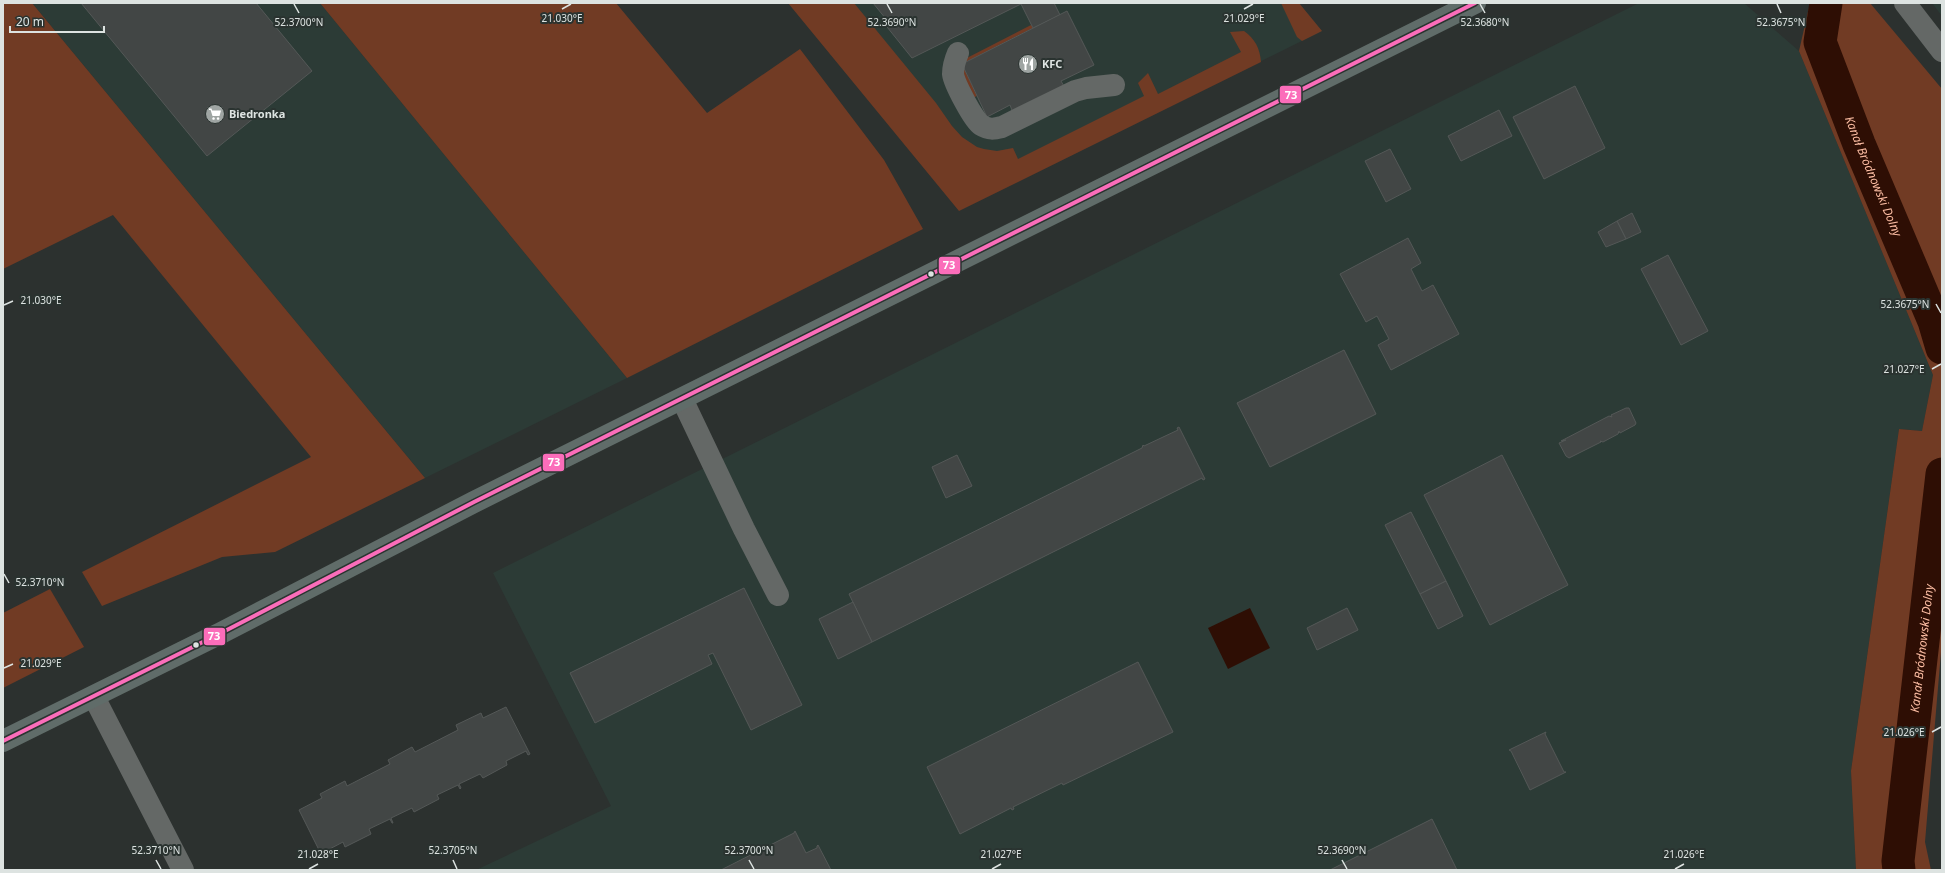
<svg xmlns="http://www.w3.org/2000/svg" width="1945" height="873" font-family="'Noto Sans',sans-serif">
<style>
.built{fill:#2c3b36}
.green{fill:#713b24}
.water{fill:#2e0e04}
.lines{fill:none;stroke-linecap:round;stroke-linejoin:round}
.canal{stroke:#2e0e04;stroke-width:33}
.building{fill:#424645;stroke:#545857}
.minor{stroke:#646866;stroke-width:22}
.major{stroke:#606c69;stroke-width:22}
.bus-1-casing{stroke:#2a3330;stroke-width:7}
.bus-1{stroke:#fb6dba;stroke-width:4}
.ticks{fill:none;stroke:#dde3e1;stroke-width:1.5}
.bus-dot{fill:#dde3e1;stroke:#2a3330;stroke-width:1.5}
.labels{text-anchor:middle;stroke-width:4;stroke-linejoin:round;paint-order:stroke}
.poi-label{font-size:11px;font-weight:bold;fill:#dde3e1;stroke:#2a3330;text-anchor:start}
.water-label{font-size:12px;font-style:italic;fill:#fbbca2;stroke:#2a3330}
.ticks-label{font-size:10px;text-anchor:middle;fill:#dde3e1;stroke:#2a3330;stroke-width:4;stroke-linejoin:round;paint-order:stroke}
.line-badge{stroke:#2a3330;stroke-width:1.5}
.badge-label{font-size:11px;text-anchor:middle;font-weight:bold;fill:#fff}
</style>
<rect width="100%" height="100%" fill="#2c312f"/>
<g class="built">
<polygon points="32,3 320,3 627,378 425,478"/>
<polygon points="850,3 1299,3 1322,31 1002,189"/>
<polygon points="1639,3 1744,3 1799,51 1933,375 1922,431 1899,429 1851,771 1856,870 476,870 611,806 493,573"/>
<polygon points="1932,3 1942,3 1942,16"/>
</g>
<g class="green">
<polygon points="3,3 32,3 425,478 275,552 222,557 102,606 82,572 311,457 113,215 3,269"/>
<polygon points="320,3 616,3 707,113 800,49 884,160 923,229 627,378"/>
<path d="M 788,3 L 854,3 L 936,103 L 952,126 L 962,137 L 977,147 L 984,149 L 997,151 L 1013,148 L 1018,159 L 1144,96 L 1138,83 L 1148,73 L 1158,94 L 1241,52 L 1230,32 L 1244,31 C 1255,39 1260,48 1261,62 L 959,211 Z"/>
<polygon points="1281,3 1299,3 1322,31 1302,41 1297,37"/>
<polygon points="1810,3 1870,3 1942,89 1942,640 1925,842 1931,870 1856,870 1851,771 1899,429 1922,431 1933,375 1799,51"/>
<polygon points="1031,25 1033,28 962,64 977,96 970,99 959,75 961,61"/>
<polygon points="50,589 84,647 3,688 3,613"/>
</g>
<polygon class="water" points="1250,608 1270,648 1228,669 1208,628"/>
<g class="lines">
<g class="canal">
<path id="s1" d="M 1826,3 L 1820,42 L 1859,144 L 1934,321 L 1942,348"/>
<path id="s2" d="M 1899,870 L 1898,861 L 1942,474"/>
</g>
</g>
<g class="building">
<polygon points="81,3 256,3 312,71 207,156"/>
<polygon points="873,3 1023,3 912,58 883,22 886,19"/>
<polygon points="1023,3 1054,3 1060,15 1033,28 1021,4"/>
<polygon points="1067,11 1094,65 1061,81 1065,88 1013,113 1010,105 987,117 962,64"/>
<polygon points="1575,86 1605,148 1544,179 1513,117"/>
<polygon points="1499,110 1512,136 1461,161 1448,136"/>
<polygon points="1390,149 1411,189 1386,202 1365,161"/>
<polygon points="1632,213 1641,232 1626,239 1617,221"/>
<polygon points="1617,221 1626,239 1606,247 1598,232"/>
<polygon points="1408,238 1421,263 1411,269 1422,291 1433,285 1459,334 1391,370 1378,345 1389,339 1377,316 1366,322 1340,274"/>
<polygon points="1668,255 1708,331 1681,345 1641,269"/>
<polygon points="1344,350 1376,414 1270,467 1237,403"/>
<polygon points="1626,408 1629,408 1636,423 1635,425 1620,433 1619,431 1618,434 1603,442 1600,441 1601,442 1569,458 1566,456 1559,443 1566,440 1561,441 1609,416 1612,417 1611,415"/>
<polygon points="1179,427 1205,479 1203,480 1202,478 872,642 849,594 1142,448 1143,445 1144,446 1178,430 1177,428"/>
<polygon points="957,455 972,486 946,498 932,467"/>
<polygon points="1502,455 1568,585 1490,625 1424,495"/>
<polygon points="1411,512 1446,581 1420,594 1385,525"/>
<polygon points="1446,581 1463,616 1438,629 1420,594"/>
<polygon points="744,588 802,705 751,730 713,653 708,655 712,664 595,723 570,673"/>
<polygon points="853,602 872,642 838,659 819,619"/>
<polygon points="1347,608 1358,630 1317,650 1307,628"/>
<polygon points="1138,662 1173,732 1063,785 1062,783 1013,807 1014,809 1012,810 1011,808 960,834 927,767"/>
<polygon points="506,707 530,754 528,755 526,751 506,761 507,765 483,778 480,774 459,784 461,788 460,789 458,785 437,795 439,799 414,812 412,808 391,818 393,823 392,823 390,819 369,829 371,834 345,847 343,842 322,853 324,857 323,858 299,810 322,798 320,794 345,781 347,786 390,764 388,760 412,747 415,752 458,730 456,725 481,713 483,718"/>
<polygon points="1546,732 1545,734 1564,772 1566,772 1530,790 1511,751 1509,750"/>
<polygon points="1432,819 1457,870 1330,870"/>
<polygon points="795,831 806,853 817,848 817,846 818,845 831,870 721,870 794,833"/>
</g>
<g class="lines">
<g class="minor">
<polyline points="1905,3 1942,51"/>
<path d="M 958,53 C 955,60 953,66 953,74 C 954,83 974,121 981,125 C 989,130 994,129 1002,127 L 1075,91 L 1086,88 L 1114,85"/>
<polyline points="682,399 744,529 778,595"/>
<polyline points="94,697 183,870"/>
</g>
<polyline class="major" points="3,741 221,633 474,502 1475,3"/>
<defs>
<polyline id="bus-1" points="3,741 221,633 474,502 1475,3"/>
</defs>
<use href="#bus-1" class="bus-1-casing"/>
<use href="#bus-1" class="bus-1"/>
</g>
<path class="ticks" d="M 294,4 L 299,13M 887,4 L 892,13M 1480,4 L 1485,13M 1777,4 L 1781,13M 562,9 L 571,4M 1244,9 L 1253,4M 1936,304 L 1941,313M 4,305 L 13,301M 1932,369 L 1941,364M 4,574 L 9,583M 4,668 L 13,664M 1932,732 L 1941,727M 156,860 L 161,869M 453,860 L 457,869M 749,860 L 754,869M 1342,860 L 1347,869M 309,869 L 318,864M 992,869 L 1001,864M 1675,869 L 1684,864"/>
<defs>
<symbol id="restaurant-disc" viewBox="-11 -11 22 22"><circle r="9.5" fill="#9fa5a3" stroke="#2a3330"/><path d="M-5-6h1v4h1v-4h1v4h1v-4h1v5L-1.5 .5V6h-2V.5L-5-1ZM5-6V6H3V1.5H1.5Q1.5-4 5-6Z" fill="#fff"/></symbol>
<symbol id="supermarket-disc" viewBox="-11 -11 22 22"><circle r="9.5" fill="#9fa5a3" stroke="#2a3330"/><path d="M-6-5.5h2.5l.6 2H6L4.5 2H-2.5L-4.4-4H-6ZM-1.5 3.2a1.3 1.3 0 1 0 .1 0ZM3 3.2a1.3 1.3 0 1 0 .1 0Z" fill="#fff"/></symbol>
</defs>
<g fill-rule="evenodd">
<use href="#restaurant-disc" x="1017" y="53" width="22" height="22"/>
<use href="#supermarket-disc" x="204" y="103" width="22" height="22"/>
</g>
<g class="bus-dot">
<circle cx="931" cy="274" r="3.5"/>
<circle cx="196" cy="645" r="3.5"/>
</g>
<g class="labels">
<g class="poi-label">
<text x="1042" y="68">KFC</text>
<text x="229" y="118">Biedronka</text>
</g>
<g class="water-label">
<text dy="4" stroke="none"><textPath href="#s1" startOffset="184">Kanał Bródnowski Dolny</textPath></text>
<text dy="4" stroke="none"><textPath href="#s2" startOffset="223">Kanał Bródnowski Dolny</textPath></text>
</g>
</g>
<g class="ticks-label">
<text x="562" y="22">21.030°E</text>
<text x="1244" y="22">21.029°E</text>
<text x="299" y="26">52.3700°N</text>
<text x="892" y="26">52.3690°N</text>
<text x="1485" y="26">52.3680°N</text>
<text x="1781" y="26">52.3675°N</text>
<text x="41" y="304">21.030°E</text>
<text x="1905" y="308">52.3675°N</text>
<text x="1904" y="373">21.027°E</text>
<text x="40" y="586">52.3710°N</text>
<text x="41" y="667">21.029°E</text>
<text x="1904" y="736">21.026°E</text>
<text x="156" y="854">52.3710°N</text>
<text x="453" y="854">52.3705°N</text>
<text x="749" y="854">52.3700°N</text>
<text x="1342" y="854">52.3690°N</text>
<text x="318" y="858">21.028°E</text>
<text x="1001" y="858">21.027°E</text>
<text x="1684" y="858">21.026°E</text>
</g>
<g class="line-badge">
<rect x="1279" y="85" width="23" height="19" rx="4" fill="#fb6dba"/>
<rect x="938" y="256" width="23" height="19" rx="4" fill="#fb6dba"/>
<rect x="542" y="453" width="23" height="19" rx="4" fill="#fb6dba"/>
<rect x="203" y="627" width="23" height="19" rx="4" fill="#fb6dba"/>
</g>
<g class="badge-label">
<text x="1291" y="99">73</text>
<text x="949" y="269">73</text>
<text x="554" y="466">73</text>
<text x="214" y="640">73</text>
</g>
<rect width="1945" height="873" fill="none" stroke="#dde3e1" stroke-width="8"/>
<path d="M10 26v6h94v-6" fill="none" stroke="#dde3e1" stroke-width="2"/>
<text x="16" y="26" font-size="12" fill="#dde3e1" stroke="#2a3330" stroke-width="3" paint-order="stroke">20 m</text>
</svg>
